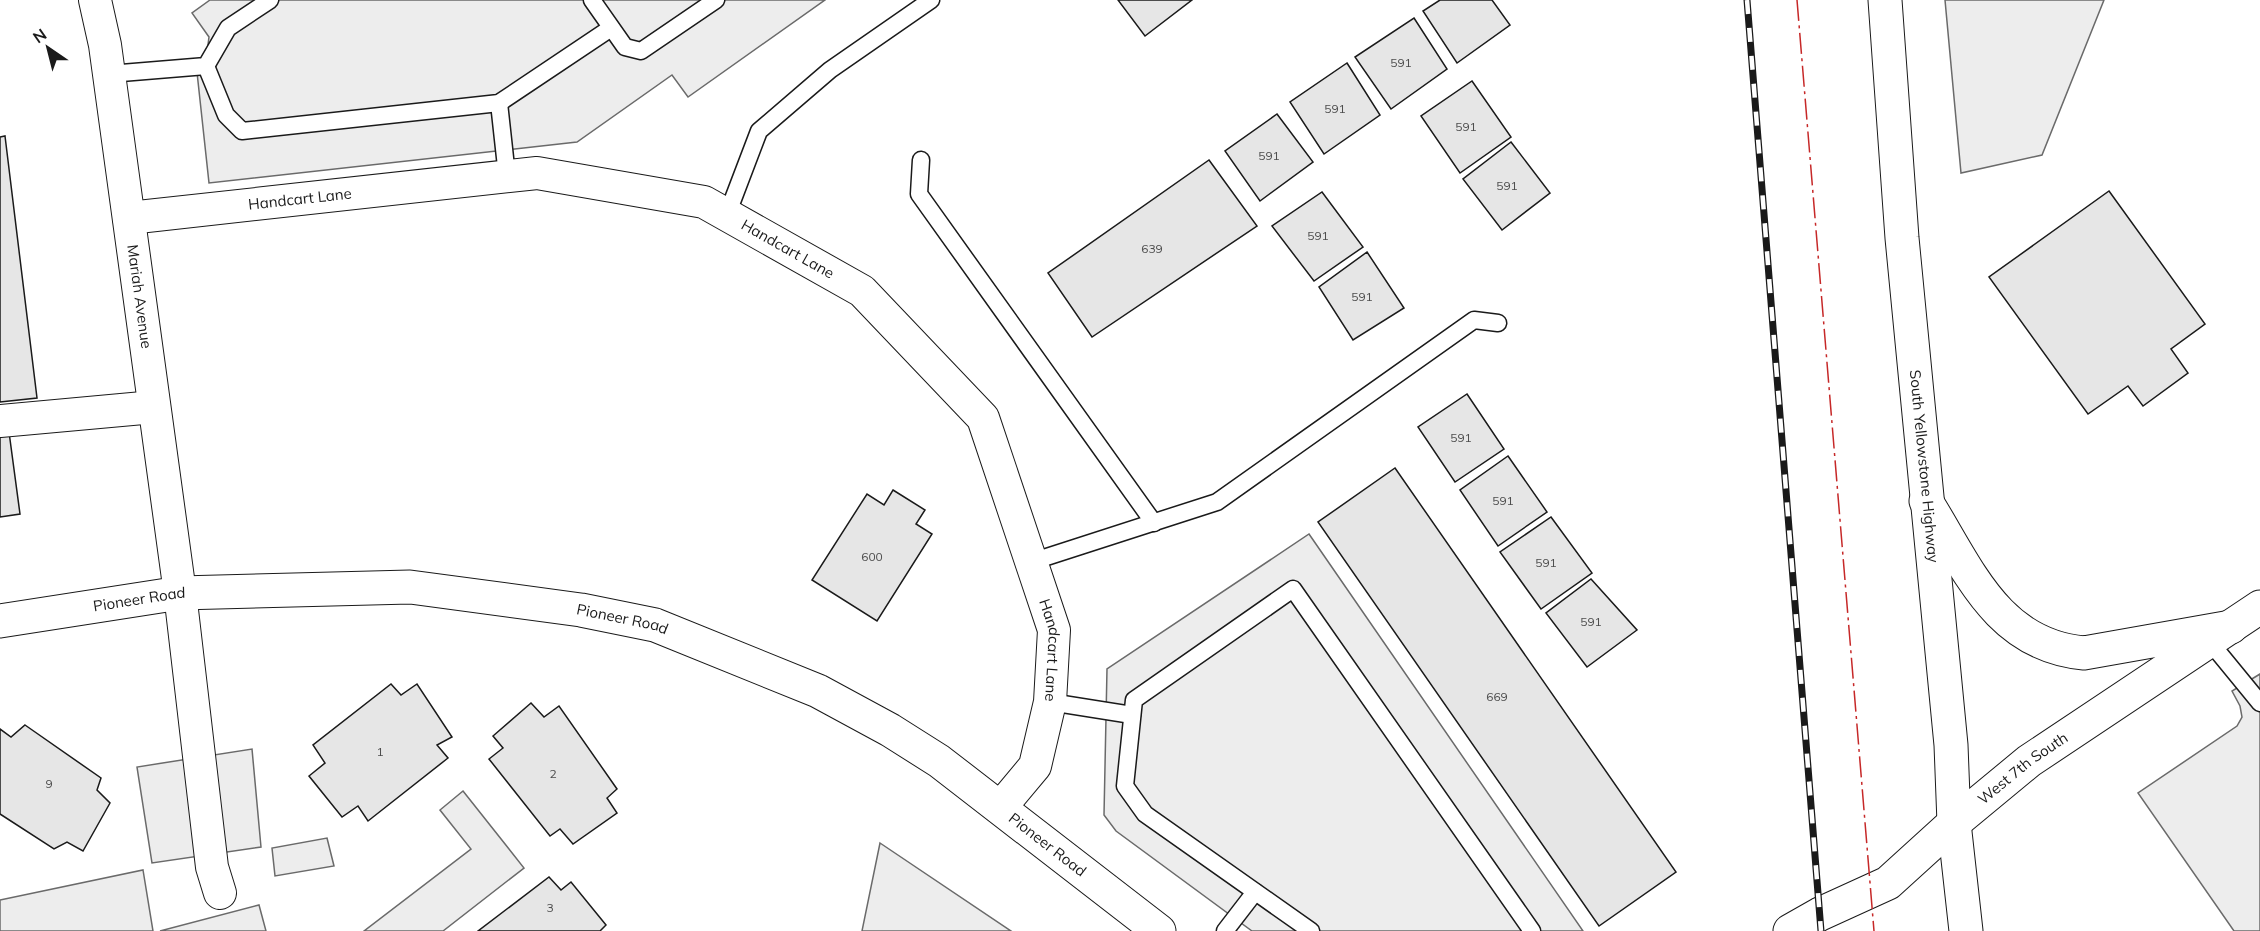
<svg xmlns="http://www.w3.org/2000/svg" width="2260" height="931" font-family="Mulish,sans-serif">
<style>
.built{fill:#ededed;stroke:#6a6a6a;stroke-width:1.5}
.building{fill:#e6e6e6;stroke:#1a1a1a;stroke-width:1.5}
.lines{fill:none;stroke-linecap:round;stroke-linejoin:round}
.service-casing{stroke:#1a1a1a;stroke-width:19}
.minor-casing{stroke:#1a1a1a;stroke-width:34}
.tertiary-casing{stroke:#1a1a1a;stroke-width:35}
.secondary-casing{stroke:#1a1a1a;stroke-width:35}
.primary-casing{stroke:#1a1a1a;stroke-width:35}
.service{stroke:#fff;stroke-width:16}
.minor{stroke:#fff;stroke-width:32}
.tertiary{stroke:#fff;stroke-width:33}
.secondary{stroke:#fff;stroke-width:33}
.primary{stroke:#fff;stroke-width:33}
.rail-casing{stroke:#1a1a1a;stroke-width:7}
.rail{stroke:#fff;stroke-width:4.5;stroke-dasharray:14;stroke-linecap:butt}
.power{stroke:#c62828;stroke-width:1.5;stroke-dasharray:21 4.5 3 4.5;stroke-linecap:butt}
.labels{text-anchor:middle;stroke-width:4.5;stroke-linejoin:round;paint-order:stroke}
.number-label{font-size:12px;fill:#4d4d4d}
.street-label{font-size:15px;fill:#1a1a1a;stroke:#fff}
</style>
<rect width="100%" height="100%" fill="#fff"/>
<g class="built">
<polygon points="210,0 825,0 688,97 672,75 577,142 209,183 196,63 207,52 209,37 192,13"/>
<polygon points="1945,0 2104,0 2042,155 1961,173"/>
<polygon points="1309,534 1583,931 1252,931 1116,831 1104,815 1107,669"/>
<polygon points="2260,674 2260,931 2234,931 2138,793 2237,726 2242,717 2240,706 2232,691"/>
<polygon points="252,749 261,847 152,863 137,767"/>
<polygon points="463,791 524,868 443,931 364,931 471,849 440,810"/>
<polygon points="327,838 334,866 275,876 272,848"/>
<polygon points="880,843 1011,931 862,931"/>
<polygon points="143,870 153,931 0,931 0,900"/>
<polygon points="259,905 266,931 160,931"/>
</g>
<g class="building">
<polygon points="1118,0 1192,0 1145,36"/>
<polygon points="1440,0 1492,0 1510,25 1457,63 1423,11"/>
<polygon points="1414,18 1447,69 1391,109 1355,57"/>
<polygon points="1347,63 1380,115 1324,154 1290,102"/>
<polygon points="1472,81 1511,137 1460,173 1421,116"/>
<polygon points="1277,114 1313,162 1260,201 1225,151"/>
<polygon points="5,136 37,398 0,402 0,137"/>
<polygon points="1511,142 1550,193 1502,230 1463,179"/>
<polygon points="1209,160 1257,226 1092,337 1048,273"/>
<polygon points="2109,191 2205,324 2171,349 2188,373 2143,406 2128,386 2088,414 1989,277"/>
<polygon points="1322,192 1363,247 1314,281 1272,226"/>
<polygon points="1367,252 1404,308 1353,340 1319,287"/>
<polygon points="1467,394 1504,449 1455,482 1418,427"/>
<polygon points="9,432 20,514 0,517 0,434"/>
<polygon points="1508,456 1547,512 1498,546 1460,490"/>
<polygon points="1395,468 1676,872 1599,926 1318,522"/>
<polygon points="893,490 925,510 916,524 932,534 877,621 812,580 867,494 884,505"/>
<polygon points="1551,517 1592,573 1541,609 1500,552"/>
<polygon points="1591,579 1637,630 1587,667 1546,613"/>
<polygon points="391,684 401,695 417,684 452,737 437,745 448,758 368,821 358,806 342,817 309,776 325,763 313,745"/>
<polygon points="531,703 544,717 559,706 617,789 607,798 617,813 573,844 560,829 550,836 489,759 503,748 493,736"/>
<polygon points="25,725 101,778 97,790 110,803 83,851 67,842 54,849 0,814 0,729 11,737"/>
<polygon points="549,877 561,890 571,882 606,925 600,931 478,931"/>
</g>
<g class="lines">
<defs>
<g id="service">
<polyline points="592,0 625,47 641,51 716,0"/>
<polyline points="206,66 226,115 242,131 499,103 611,28"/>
<polyline points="109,74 206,66 228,28 270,0"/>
<polyline points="499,103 507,176"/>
<polyline points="921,160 919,194 1154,523"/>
<polyline points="727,215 759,131 830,70 931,0"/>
<polyline points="1031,562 1217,502 1474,320 1498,323"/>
<polyline points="2210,642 2260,703"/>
<polyline points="1050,702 1132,715"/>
<polyline points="1225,931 1255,892"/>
<polyline points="1311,931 1145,814 1125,786 1134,700 1293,589 1532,931"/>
</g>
<g id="minor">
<path id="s1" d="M 95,0 L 105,45 L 180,593 L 212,867 L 220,893"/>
<path id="s2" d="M 129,218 L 537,173 L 704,202 L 862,291 L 983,418 L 1054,630 L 1050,702 L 1035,766 L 1000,808"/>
<polyline points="0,421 154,407"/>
</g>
<g id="tertiary">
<path id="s3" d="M 0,621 L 180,593 L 410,587 L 581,610 L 655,625 L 818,691 L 890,730 L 939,761 L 1159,931"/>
<polyline points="1790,931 1820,914 1888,883 1954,823"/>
</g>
<g id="secondary">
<path d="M 1926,501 C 1968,568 1996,645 2084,653 L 2231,627"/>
<path id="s4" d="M 1954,823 L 2029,761 L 2260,607"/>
</g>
<g id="primary">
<path id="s5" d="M 1885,0 L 1902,238 L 1951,745 L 1954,823 L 1966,931"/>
</g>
</defs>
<use href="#service" class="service-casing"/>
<use href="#minor" class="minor-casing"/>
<use href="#tertiary" class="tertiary-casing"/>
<use href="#secondary" class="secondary-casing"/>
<use href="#primary" class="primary-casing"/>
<use href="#service" class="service"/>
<use href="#minor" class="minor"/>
<use href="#tertiary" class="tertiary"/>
<use href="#secondary" class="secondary"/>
<use href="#primary" class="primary"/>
<defs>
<polyline id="rail" points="1747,0 1821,931"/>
</defs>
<use href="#rail" class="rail-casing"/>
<use href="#rail" class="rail"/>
<polyline class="power" points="1797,0 1874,931"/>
</g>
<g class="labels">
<g class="number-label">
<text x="1401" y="67">591</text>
<text x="1335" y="113">591</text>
<text x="1466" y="131">591</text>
<text x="1269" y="160">591</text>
<text x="1507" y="190">591</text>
<text x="1318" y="240">591</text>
<text x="1152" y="253">639</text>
<text x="1362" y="301">591</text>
<text x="1461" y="442">591</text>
<text x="1503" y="505">591</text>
<text x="872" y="561">600</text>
<text x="1546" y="567">591</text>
<text x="1591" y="626">591</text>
<text x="1497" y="701">669</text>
<text x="380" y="756">1</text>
<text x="553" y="778">2</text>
<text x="49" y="788">9</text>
<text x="550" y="912">3</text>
</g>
<g class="street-label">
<text dy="5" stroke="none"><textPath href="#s2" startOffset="172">Handcart Lane</textPath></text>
<text dy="5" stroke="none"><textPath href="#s2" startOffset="676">Handcart Lane</textPath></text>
<text dy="5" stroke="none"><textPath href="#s1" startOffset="300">Mariah Avenue</textPath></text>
<text dy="5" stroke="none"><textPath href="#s5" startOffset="468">South Yellowstone Highway</textPath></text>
<text dy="5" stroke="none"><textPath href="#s3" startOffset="141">Pioneer Road</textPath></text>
<text dy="5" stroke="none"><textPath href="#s3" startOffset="627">Pioneer Road</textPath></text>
<text dy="5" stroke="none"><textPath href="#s2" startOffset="1180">Handcart Lane</textPath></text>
<text dy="5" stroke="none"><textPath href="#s4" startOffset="88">West 7th South</textPath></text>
<text dy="5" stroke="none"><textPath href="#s3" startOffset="1113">Pioneer Road</textPath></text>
</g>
</g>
<g transform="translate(48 48) rotate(325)" stroke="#ffffff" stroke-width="4.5" paint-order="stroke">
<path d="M0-4.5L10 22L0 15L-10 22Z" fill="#1a1a1a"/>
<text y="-9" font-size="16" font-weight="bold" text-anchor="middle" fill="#1a1a1a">N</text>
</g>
</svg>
